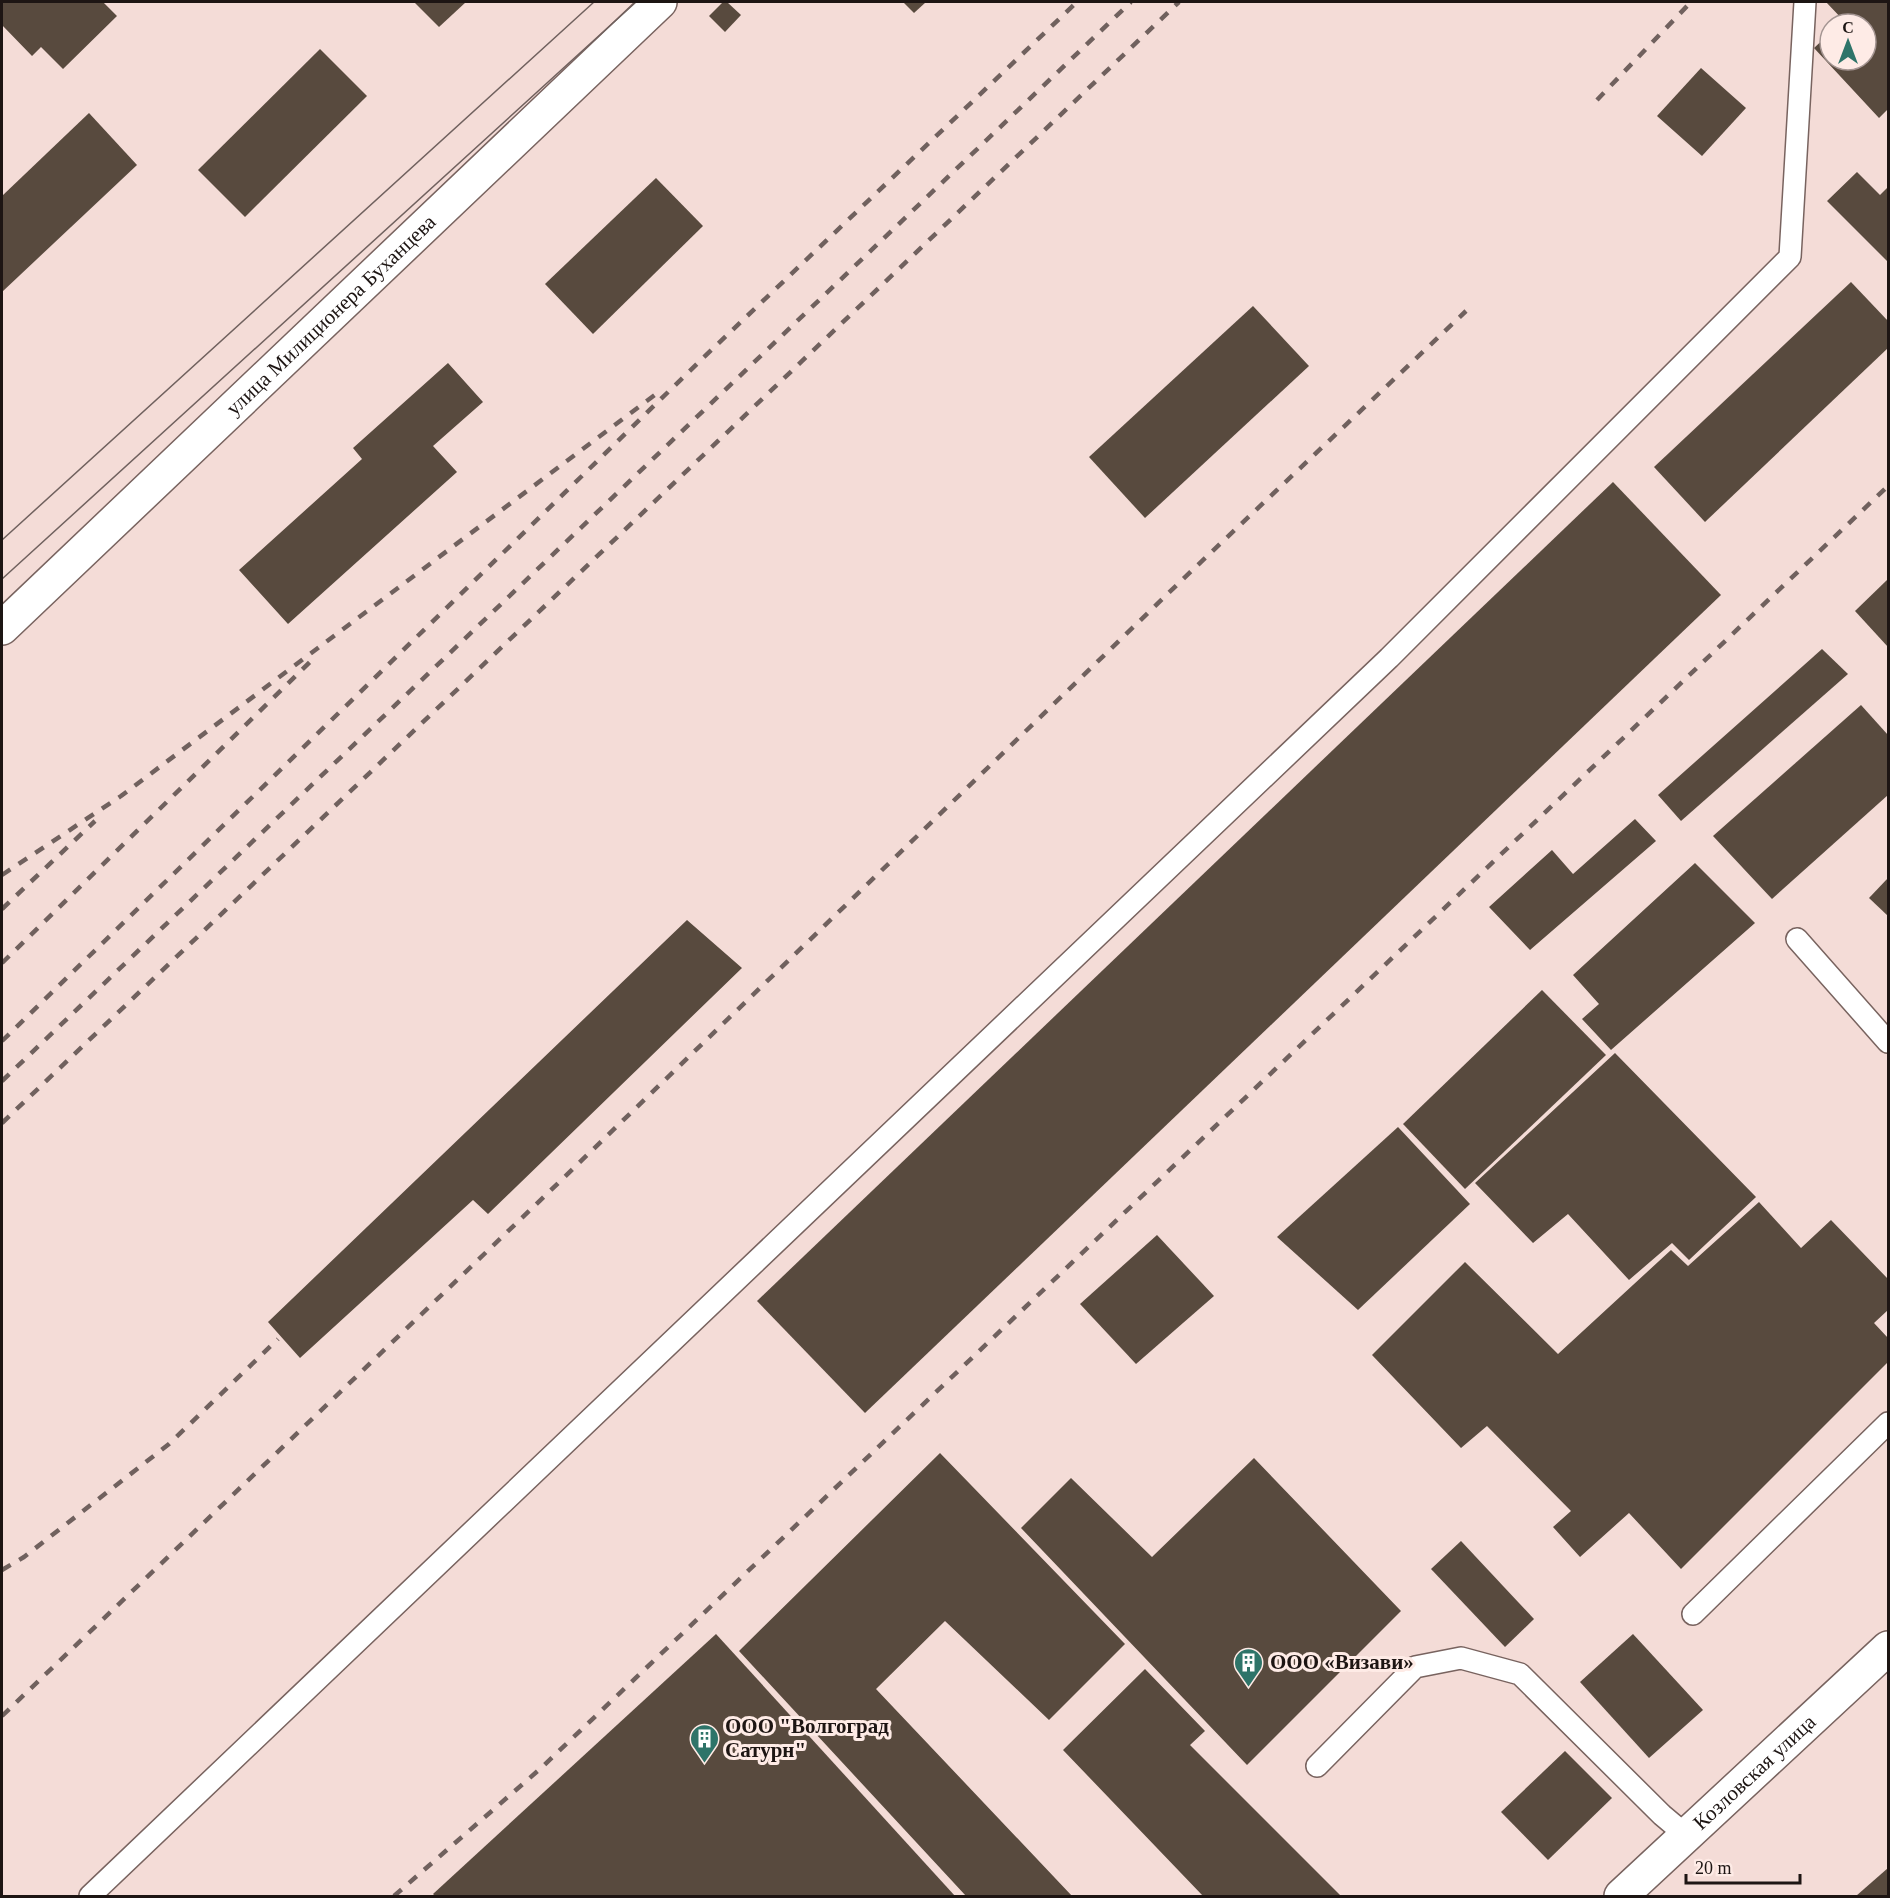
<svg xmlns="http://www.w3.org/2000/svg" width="1890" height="1898" font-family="'Times New Roman',serif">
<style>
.building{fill:#584a3e}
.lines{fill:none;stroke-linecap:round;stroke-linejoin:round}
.service-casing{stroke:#78635f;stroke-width:24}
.minor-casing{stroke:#78635f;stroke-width:36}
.tertiary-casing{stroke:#78635f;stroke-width:36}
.service{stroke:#fff;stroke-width:21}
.minor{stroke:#fff;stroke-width:33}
.tertiary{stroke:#fff;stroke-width:33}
.tram{stroke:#70615e;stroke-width:1.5}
.rail{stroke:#70615e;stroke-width:4.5;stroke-dasharray:10 10;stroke-linecap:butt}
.labels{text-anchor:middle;stroke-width:6;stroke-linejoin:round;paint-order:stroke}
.street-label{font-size:21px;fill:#1d1513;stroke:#feebe6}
.poi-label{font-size:21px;font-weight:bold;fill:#1d1513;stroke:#feebe6;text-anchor:start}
</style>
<rect width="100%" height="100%" fill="#f4dcd7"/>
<g class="building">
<polygon points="2,2 103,2 117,16 63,69 41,47 32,56 2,25"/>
<polygon points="414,2 466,2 439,27"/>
<polygon points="723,2 727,2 741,15 725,32 709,16"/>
<polygon points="903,2 926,2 914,13"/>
<polygon points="1826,2 1888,2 1888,109 1879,118 1814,48 1830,33 1830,60 1866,60 1866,24 1840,24 1844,21"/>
<polygon points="320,49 367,96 245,217 198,170"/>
<polygon points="1701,68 1746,108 1702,156 1657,116"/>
<polygon points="89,113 137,165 2,292 2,196"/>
<polygon points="1857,172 1880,195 1888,187 1888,262 1827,201"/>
<polygon points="656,178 703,226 593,334 545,284"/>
<polygon points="1851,282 1888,321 1888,348 1705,522 1654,467"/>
<polygon points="1253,306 1309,366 1145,518 1089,457"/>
<polygon points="448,363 483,402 433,446 457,472 288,624 239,570 362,459 353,448"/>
<polygon points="1613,482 1721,595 865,1413 757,1301"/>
<polygon points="1888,579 1888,647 1855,611"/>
<polygon points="1822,649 1848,674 1681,821 1658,795"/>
<polygon points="1861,705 1888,735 1888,795 1772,899 1713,836"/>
<polygon points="1635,819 1656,841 1530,950 1489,907 1552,850 1573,874"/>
<polygon points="1695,863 1755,923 1611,1050 1582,1019 1599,1004 1573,975"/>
<polygon points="1888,878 1888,916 1869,898"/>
<polygon points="687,920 742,968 488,1214 473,1200 300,1358 268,1322"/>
<polygon points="1542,990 1606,1055 1465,1189 1403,1124"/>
<polygon points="1615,1053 1756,1197 1689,1260 1672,1243 1629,1280 1568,1214 1533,1243 1475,1183"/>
<polygon points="1398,1127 1470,1204 1358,1310 1277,1237"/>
<polygon points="1759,1202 1801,1248 1831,1220 1888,1279 1888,1310 1874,1323 1888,1338 1888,1362 1681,1569 1629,1513 1580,1557 1553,1527 1571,1511 1487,1426 1461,1448 1372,1355 1465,1262 1558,1354 1671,1250 1688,1266"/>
<polygon points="1157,1235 1214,1296 1136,1364 1080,1304"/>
<polygon points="940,1453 1125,1644 1049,1720 945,1621 876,1689 1072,1896 966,1896 739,1651"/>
<polygon points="1254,1458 1401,1611 1247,1765 1021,1528 1071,1478 1152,1557"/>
<polygon points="1461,1541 1534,1619 1505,1647 1431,1569"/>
<polygon points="716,1634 955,1896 435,1896 433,1894"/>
<polygon points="1633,1634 1703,1710 1649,1758 1580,1682"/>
<polygon points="1145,1669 1205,1731 1190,1745 1341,1896 1203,1896 1063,1750"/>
<polygon points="1565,1751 1612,1798 1548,1860 1501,1812"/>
<polygon points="1888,1868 1888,1896 1856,1896"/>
</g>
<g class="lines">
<defs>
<g id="service">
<polyline points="1797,939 1888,1042"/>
<polyline points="1693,1614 1888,1423"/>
<polyline points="1317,1766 1415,1667 1461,1658 1520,1674 1662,1815 1687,1836"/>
<polyline points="90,1896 1389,658 1790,257 1805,2"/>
</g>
<g id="minor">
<path id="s1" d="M 2,628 L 660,2"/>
</g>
<g id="tertiary">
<path id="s2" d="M 1621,1896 L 1888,1648"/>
</g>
</defs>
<use href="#service" class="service-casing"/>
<use href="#minor" class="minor-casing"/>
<use href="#tertiary" class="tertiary-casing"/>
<use href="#service" class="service"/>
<use href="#minor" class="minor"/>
<use href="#tertiary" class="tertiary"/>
<g class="tram">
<polyline points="2,540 594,2"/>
<polyline points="2,579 636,2"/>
</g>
<g class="rail">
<polyline points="1597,100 1691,2"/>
<polyline points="2,875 121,796 660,391"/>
<polyline points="2,909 95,821"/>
<polyline points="2,963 310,662"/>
<polyline points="2,1041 703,358 1077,2"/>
<polyline points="2,1081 1131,2"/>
<polyline points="2,1123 1179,2"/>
<polyline points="2,1570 24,1557 169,1444 278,1339"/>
<polyline points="2,1716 550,1191 1182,580 1466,311"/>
<polyline points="394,1896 540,1769 1888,486"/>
</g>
</g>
<defs>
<symbol id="building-pin" viewBox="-11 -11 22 30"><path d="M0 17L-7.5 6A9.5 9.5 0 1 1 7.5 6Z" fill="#2e7469" stroke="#feebe6"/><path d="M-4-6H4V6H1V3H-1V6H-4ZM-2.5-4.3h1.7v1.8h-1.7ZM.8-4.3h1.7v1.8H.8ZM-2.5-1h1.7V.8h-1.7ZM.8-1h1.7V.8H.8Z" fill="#fff"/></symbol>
</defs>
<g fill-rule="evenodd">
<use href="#building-pin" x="1232" y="1646" width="33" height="45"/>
<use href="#building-pin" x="688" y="1722" width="33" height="45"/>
</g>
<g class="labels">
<g class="street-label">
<text dy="7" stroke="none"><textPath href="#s1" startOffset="454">улица Милиционера Буханцева</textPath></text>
<text dy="7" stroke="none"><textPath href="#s2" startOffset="182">Козловская улица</textPath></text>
</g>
<g class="poi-label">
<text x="1270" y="1669">ООО «Визави»</text>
<text x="725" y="1733">ООО "Волгоград<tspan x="725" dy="24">Сатурн"</tspan></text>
</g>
</g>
<rect width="1890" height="1898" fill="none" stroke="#1d1513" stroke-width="6"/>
<g transform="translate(1848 42)"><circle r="28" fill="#feebe6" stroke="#a49592" stroke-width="1.5"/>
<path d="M0-4.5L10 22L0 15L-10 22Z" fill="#2e7469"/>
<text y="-9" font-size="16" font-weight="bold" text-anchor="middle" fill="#1d1513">С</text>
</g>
<path d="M1686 1874v9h114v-9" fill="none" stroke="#1d1513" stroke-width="3"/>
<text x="1695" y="1874" font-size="18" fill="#1d1513" stroke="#feebe6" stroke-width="4.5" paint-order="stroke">20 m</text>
</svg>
